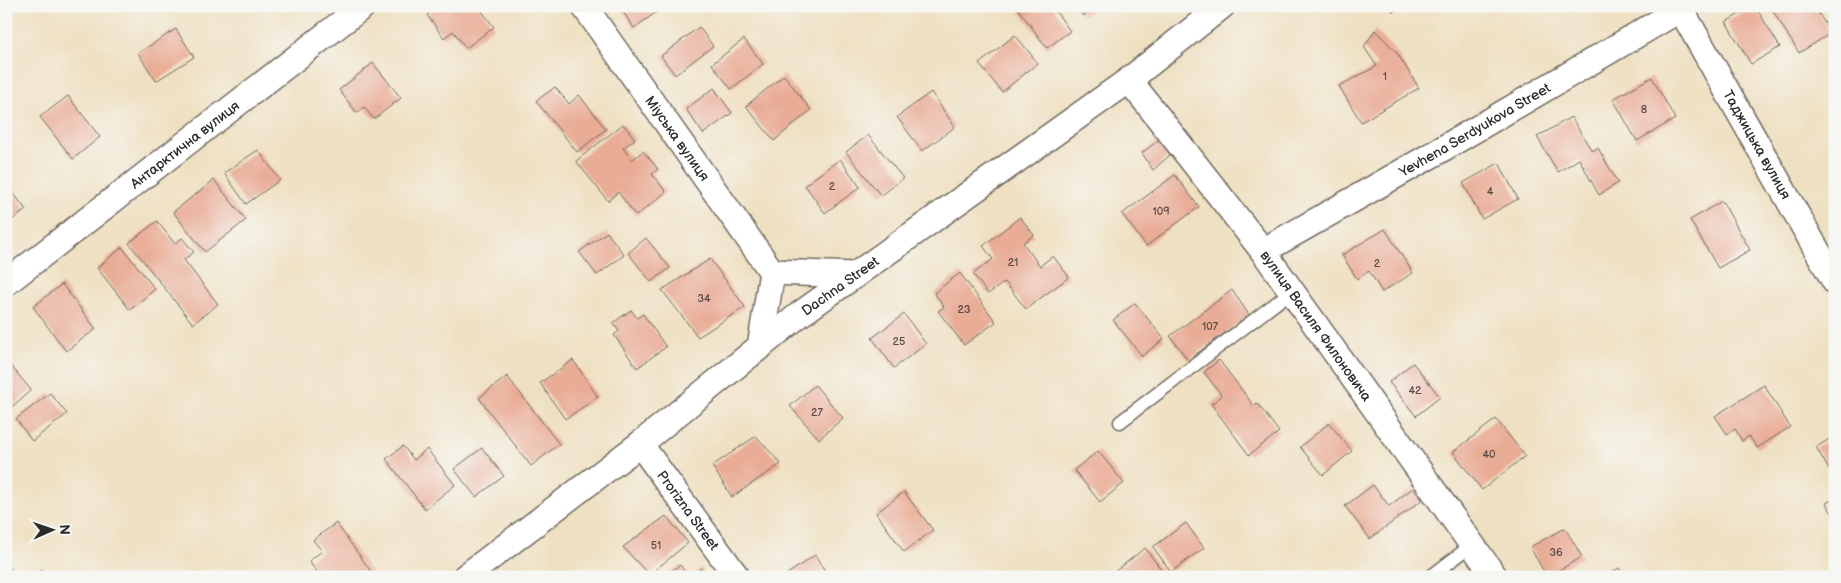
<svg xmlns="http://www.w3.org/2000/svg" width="1841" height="583" font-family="'Balsamiq Sans',sans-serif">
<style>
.building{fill:#e9ac95}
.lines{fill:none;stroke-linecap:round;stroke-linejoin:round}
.service-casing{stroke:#706a60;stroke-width:15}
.minor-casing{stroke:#706a60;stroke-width:28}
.service{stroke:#fff;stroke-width:12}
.minor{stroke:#fff;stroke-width:25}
.labels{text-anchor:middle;stroke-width:4.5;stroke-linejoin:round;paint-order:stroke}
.number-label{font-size:11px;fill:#5a4b46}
.street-label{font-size:14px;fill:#2b2b2b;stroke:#f6f6f2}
</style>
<rect width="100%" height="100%" fill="#f6f6f2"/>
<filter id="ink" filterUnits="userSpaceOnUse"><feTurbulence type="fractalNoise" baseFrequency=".02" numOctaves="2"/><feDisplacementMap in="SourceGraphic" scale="10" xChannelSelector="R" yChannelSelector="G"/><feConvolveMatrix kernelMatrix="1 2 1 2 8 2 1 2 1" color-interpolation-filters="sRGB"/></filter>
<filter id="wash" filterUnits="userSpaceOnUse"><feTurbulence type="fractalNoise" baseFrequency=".0096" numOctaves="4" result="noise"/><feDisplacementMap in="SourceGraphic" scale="20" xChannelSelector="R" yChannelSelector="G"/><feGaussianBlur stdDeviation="1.12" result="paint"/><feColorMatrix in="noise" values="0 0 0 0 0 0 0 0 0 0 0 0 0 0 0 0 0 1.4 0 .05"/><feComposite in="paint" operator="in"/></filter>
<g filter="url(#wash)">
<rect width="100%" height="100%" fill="#efe0c1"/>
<g id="blocks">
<g class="building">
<polygon points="438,6 478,6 494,27 466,48 453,31 444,38 427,15"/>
<polygon points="619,6 665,6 634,28"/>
<polygon points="1016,6 1052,6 1070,31 1047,48"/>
<polygon points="1076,6 1097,6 1083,16"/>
<polygon points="1389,6 1401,6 1393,12"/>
<polygon points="1753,6 1755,6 1780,47 1751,64 1726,22"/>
<polygon points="1781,6 1814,6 1831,33 1799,53 1773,11"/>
<polygon points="699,27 713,46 675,75 661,56"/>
<polygon points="176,29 194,57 156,81 138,53"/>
<polygon points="1375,30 1397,53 1419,88 1361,122 1339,86 1377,66 1364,47"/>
<polygon points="1015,35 1038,63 1002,92 979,64"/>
<polygon points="744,39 763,64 731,89 712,64"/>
<polygon points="373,63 401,98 374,119 364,107 357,113 339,90"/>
<polygon points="784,75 811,110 774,141 746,106"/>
<polygon points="1652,77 1675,119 1637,141 1613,99"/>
<polygon points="555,87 569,104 579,95 606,129 577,152 536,101"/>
<polygon points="714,88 732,113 703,134 686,109"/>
<polygon points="931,92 955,127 922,151 897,117"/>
<polygon points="68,96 100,137 73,159 40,117"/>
<polygon points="1571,117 1592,151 1598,148 1618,183 1599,195 1579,159 1558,172 1537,137"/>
<polygon points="623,124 635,139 623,148 632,160 643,151 658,169 652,174 666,192 636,216 618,192 608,201 576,161"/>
<polygon points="868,135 903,178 881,196 846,152"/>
<polygon points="1161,138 1170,155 1153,170 1142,153"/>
<polygon points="258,150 280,180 246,204 224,173"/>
<polygon points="840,159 860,187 825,213 805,185"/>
<polygon points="1499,163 1518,199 1482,219 1463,183"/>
<polygon points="1175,175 1199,207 1146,246 1122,214"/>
<polygon points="214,180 246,220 205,252 173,212"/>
<polygon points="6,183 26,210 6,224"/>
<polygon points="1722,201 1750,250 1718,268 1690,220"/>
<polygon points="1020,217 1034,235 1023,243 1040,266 1053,256 1069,277 1026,309 1005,282 988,294 973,274 993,259 983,246"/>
<polygon points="157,221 175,244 182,238 194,252 184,260 218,304 193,324 129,243"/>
<polygon points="1385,229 1413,273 1382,292 1369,271 1357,279 1342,255"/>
<polygon points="607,232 624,255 597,275 579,252"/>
<polygon points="646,238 670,268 651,282 628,253"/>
<polygon points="122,247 155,289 130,310 97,268"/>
<polygon points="710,259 745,307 698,337 662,290"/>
<polygon points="960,273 996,322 964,345 938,311 944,307 934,293"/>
<polygon points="62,284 96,329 66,351 33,307"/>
<polygon points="1232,290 1249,315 1188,360 1170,336"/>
<polygon points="1135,303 1164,339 1142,356 1113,320"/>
<polygon points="631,310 637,318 643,314 666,347 637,368 614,335 619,331 613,323"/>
<polygon points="904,314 926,344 894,368 872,338"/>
<polygon points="6,360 31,390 6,412"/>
<polygon points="573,360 598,397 565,419 540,383"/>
<polygon points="1219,360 1254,406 1257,403 1279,432 1249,455 1211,404 1222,396 1204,372"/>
<polygon points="1413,363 1440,397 1416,416 1389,382"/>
<polygon points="507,376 559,444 531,466 479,398"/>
<polygon points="815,385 843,418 819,439 790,406"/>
<polygon points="1764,385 1790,427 1757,448 1749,436 1742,441 1735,429 1727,434 1715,416"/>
<polygon points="50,393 67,414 32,441 16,419"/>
<polygon points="1496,419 1525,456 1482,490 1453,452"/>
<polygon points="1329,423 1352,451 1323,475 1300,447"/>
<polygon points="756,436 781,464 732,497 712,466"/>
<polygon points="1835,436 1835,480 1816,447"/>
<polygon points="403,446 414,460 427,449 455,485 425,509 386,459"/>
<polygon points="482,448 504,476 476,497 454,469"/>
<polygon points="1098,451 1124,483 1100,502 1074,470"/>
<polygon points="1373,485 1389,506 1413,488 1422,500 1370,539 1345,506"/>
<polygon points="904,492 933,530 904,552 876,513"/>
<polygon points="1835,498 1835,518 1826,503"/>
<polygon points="666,516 688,543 649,575 623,547"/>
<polygon points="336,523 372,573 367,577 320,577 309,561 322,551 313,540"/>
<polygon points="1186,523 1204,548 1171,572 1153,547"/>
<polygon points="1565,528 1582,557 1547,577 1530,547"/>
<polygon points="1145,548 1167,577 1108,577"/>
<polygon points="815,555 829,577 783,577"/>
<polygon points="6,563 16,575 14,577 6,577"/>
<polygon points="680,565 689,577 663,577"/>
<polygon points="701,568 707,577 689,577"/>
<polygon points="1619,568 1625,577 1606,577"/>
<polygon points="42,569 49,577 33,577"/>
</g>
</g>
</g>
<g filter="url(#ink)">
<use href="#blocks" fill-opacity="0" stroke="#706a60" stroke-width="1"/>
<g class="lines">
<defs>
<g id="service">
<polyline points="1120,422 1292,291"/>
<polyline points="1430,577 1472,545"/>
</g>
<g id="minor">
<path id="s1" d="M 584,6 L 772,272 L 855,275"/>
<path id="s2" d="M 1679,6 L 1835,282"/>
<path id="s3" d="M 1129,80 L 1263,251 L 1495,577"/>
<path id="s4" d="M 1263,251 L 1437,152 L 1686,6"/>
<path id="s5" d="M 6,283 L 363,6"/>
<polyline points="760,347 772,272"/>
<path id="s6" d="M 640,444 L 737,577"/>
<path id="s7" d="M 465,577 L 640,444 L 799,315 L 1129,80 L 1222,6"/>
</g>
</defs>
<use href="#service" class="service-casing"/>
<use href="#minor" class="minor-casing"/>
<use href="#service" class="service"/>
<use href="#minor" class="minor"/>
</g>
</g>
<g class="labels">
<g class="number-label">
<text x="1385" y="80">1</text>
<text x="1644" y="113">8</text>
<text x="832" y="190">2</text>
<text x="1490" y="195">4</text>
<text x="1161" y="215">109</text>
<text x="1013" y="266">21</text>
<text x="1377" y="267">2</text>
<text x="704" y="302">34</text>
<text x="964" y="313">23</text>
<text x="1210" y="330">107</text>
<text x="899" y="345">25</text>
<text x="1415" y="394">42</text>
<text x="817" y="416">27</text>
<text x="1489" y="458">40</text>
<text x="656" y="549">51</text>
<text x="1556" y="556">36</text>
</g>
<g class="street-label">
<text dy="5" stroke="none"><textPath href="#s4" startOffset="244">Yevhena Serdyukova Street</textPath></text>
<text dy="5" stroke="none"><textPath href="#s1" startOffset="162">Міуська вулиця</textPath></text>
<text dy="5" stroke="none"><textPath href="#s2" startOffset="159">Таджицька вулиця</textPath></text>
<text dy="5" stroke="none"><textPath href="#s5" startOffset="226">Антарктична вулиця</textPath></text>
<text dy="5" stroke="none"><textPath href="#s7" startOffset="475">Dachna Street</textPath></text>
<text dy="5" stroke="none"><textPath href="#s3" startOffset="309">вулиця Василя Филоновича</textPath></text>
<text dy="5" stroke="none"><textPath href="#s6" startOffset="82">Prorizna Street</textPath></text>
</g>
</g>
<rect width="1841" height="583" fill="none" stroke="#f6f6f2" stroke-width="25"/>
<g transform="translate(52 530) rotate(88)" stroke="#f6f6f2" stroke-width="4" paint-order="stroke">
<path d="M0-4L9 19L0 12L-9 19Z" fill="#2b2b2b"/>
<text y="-8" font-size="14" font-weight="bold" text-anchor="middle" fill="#2b2b2b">N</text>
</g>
</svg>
